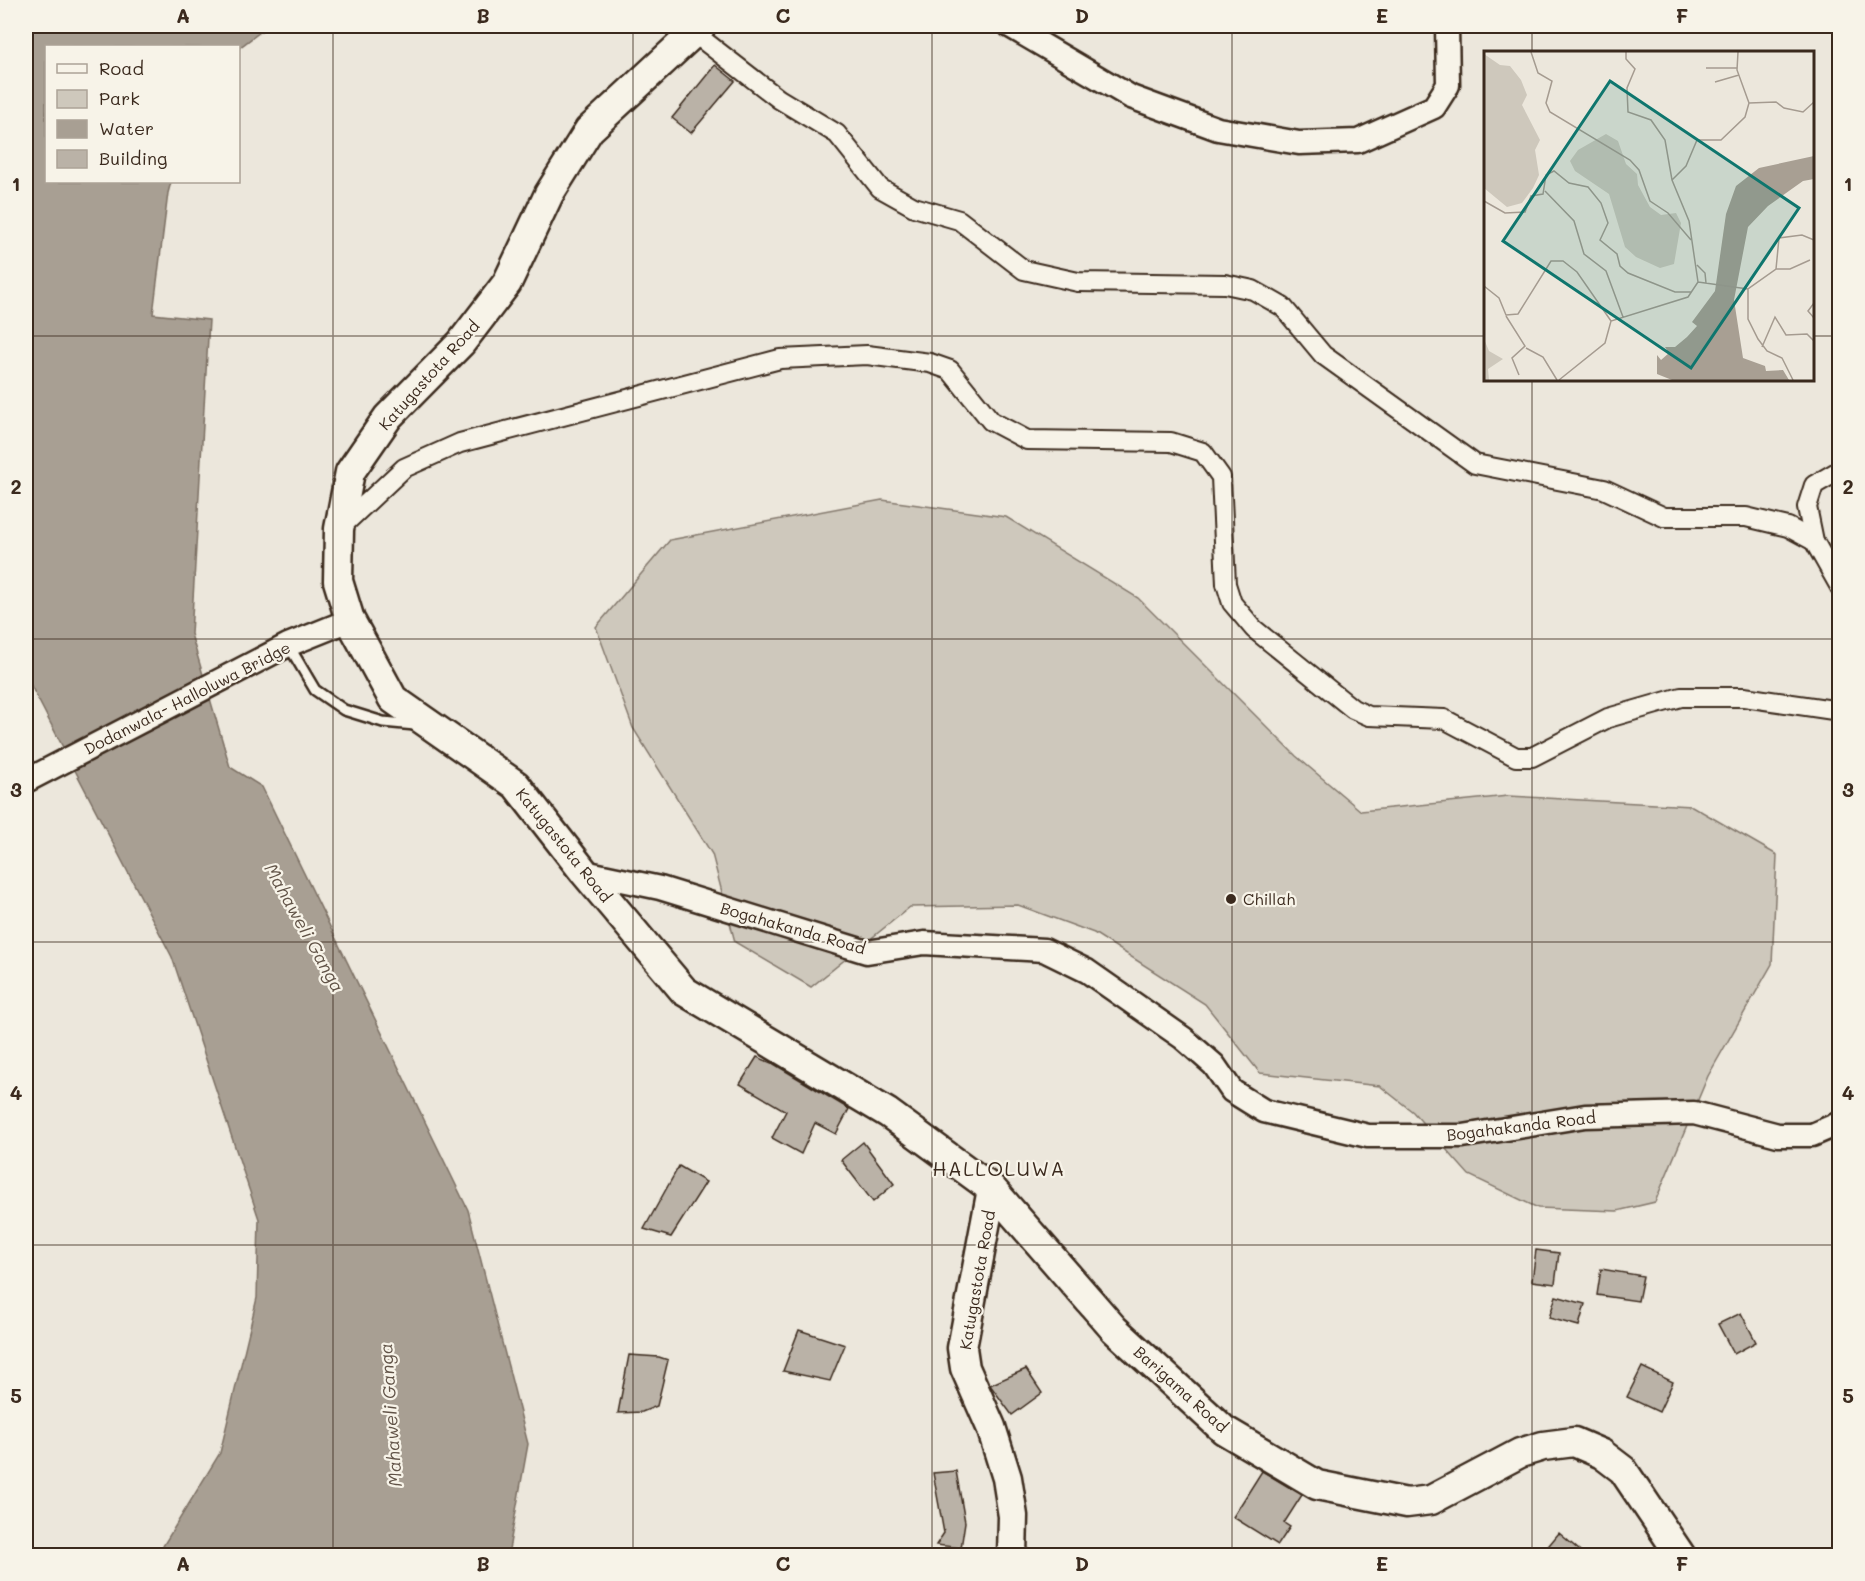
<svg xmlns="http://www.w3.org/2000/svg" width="1865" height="1581" font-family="Mali,sans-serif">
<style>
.green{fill:#cec8bc;stroke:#84796d;stroke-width:1.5}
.water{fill:#a89f93;stroke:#7c7064;stroke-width:1.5}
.building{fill:#bab2a7;stroke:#3b2a1e;stroke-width:1.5}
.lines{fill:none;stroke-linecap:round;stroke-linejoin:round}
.service-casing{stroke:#3b2a1e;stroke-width:14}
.minor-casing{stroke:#3b2a1e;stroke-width:22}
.tertiary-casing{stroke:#3b2a1e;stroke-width:27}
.primary-casing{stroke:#3b2a1e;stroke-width:33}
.service{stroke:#f7f3e8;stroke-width:9}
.minor{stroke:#f7f3e8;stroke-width:18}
.tertiary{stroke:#f7f3e8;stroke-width:22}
.primary{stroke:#f7f3e8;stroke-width:28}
.grid{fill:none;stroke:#3b2a1e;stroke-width:1.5;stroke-opacity:0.55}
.poi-dot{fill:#3b2a1e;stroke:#f7f3e8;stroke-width:2}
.labels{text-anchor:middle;stroke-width:4.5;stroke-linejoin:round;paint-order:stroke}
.street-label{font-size:16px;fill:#3b2a1e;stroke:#f7f3e8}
.poi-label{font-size:16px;fill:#3b2a1e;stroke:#f7f3e8;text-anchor:start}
.water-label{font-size:18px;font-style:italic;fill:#615347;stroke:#f7f3e8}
.quarter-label{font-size:20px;letter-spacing:1.5px;fill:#3b2a1e;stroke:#f7f3e8}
.inset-road{fill:none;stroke:#a59b90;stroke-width:1.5}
.view{fill:#0f766e;fill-opacity:0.15;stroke:#0f766e;stroke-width:3}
.inset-edge{fill:none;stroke:#3b2a1e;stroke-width:3}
.neatline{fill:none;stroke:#3b2a1e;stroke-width:2}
.grid-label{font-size:20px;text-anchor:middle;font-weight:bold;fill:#3b2a1e}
</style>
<rect width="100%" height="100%" fill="#ece7dc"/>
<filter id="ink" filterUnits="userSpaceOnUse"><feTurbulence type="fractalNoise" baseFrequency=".0167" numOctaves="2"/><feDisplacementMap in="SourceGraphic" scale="12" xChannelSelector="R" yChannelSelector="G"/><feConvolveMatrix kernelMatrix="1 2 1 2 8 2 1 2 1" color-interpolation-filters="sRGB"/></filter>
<g filter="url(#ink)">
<polygon class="green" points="882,500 1006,517 1138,598 1296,756 1361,811 1508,796 1692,806 1777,855 1772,964 1708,1076 1655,1202 1617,1211 1538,1208 1469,1175 1413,1112 1380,1086 1260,1073 1205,1004 1094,933 1018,905 910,907 811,987 735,942 712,854 633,728 596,627 670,540"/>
<polygon class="water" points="26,26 268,26 239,48 46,46 46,182 171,182 168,193 153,314 209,320 191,634 230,767 262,787 468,1210 528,1444 508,1555 160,1555 163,1546 220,1453 257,1298 259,1219 172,957 26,676"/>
<g class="building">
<polygon points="715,65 735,81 691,133 672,118"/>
<polygon points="757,1057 774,1064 849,1109 836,1134 815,1123 801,1154 772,1138 786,1111 740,1084"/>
<polygon points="863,1142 894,1184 873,1202 841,1160"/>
<polygon points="679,1166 706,1182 671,1237 644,1229"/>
<polygon points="1536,1250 1559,1253 1555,1284 1532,1281"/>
<polygon points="1601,1269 1643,1276 1638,1301 1597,1295"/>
<polygon points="1556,1296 1585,1304 1579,1326 1549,1318"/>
<polygon points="1741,1313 1756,1342 1734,1354 1718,1324"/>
<polygon points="799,1330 845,1345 830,1381 783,1371"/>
<polygon points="629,1355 659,1357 668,1360 657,1406 642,1412 618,1413"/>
<polygon points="1642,1367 1673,1382 1659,1412 1627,1397"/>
<polygon points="1026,1369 1042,1393 1012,1415 990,1385"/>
<polygon points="956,1471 965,1522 961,1548 936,1545 944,1533 933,1473"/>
<polygon points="1262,1471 1302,1495 1284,1523 1290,1527 1278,1545 1233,1517"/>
<polygon points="1559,1533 1586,1556 1540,1556"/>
</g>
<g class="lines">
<defs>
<polyline id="service" points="289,646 315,690 344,710 383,722 415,725"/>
<g id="minor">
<polyline points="694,33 779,99 837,134 880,188 914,207 959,220 1024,270 1078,282 1225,284 1253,290 1283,307 1323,355 1475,464 1604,489 1664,517 1746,517 1788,527 1814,541"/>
<polyline points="1840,470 1814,485 1807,507 1814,541 1840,587"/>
<polyline points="340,528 404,468 460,443 780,359 867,355 930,363 950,370 991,421 1027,440 1171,442 1203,452 1221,477 1226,584 1232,603 1254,629 1353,709 1369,716 1444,719 1516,757 1532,757 1608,718 1681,697 1744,697 1840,711"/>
</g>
<g id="tertiary">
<polyline points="1010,26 1131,97 1218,129 1299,143 1358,141 1434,107 1448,85 1447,26"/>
<polyline points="26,781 288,645 350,620"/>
<polyline points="584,872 660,888 867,952 924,943 1044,950 1087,971 1183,1038 1214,1065 1232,1091 1264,1111 1368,1136 1463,1136 1585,1116 1694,1113 1778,1135 1812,1135 1840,1123"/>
</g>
<g id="primary">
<polyline points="701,26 589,130 549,194 507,283 461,343 388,417 350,472 339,529 338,581 350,620 393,699 516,785 584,872 684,991 888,1113 992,1189 1114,1329 1224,1430 1317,1485 1407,1503 1431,1500 1520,1453 1543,1446 1574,1442 1602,1454 1623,1470 1681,1556"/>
<polyline points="992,1189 962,1348 965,1368 991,1427 1007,1478 1013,1516 1012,1556"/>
</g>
</defs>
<use href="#service" class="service-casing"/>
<use href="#minor" class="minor-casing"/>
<use href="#tertiary" class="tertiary-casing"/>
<use href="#primary" class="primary-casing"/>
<use href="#service" class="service"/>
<use href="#minor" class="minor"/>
<use href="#tertiary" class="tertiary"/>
<use href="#primary" class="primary"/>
</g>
</g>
<path class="grid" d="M 333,26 L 333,1556M 633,26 L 633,1556M 932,26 L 932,1556M 1232,26 L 1232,1556M 1532,26 L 1532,52M 26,336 L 1486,336M 1812,336 L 1840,336M 1532,380 L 1532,1556M 26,639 L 1840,639M 26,942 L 1840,942M 26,1245 L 1840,1245"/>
<circle class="poi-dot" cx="1231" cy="899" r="6"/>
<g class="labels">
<g class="street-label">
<text transform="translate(429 375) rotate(-48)" y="6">Katugastota Road</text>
<text transform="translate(187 698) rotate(-27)" y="6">Dodanwala- Halloluwa Bridge</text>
<text transform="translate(564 845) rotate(51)" y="6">Katugastota Road</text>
<text transform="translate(793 928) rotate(16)" y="6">Bogahakanda Road</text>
<text transform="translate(1521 1126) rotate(-7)" y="6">Bogahakanda Road</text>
<text transform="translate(977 1280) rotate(-80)" y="6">Katugastota Road</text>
<text transform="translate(1181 1389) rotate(42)" y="6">Barigama Road</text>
</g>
<g class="poi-label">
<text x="1243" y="905">Chillah</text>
</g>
<g class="water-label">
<text transform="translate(304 928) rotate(61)" y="6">Mahaweli Ganga</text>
<text transform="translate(391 1415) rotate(-94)" y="6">Mahaweli Ganga</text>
</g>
<g class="quarter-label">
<text x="999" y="1176">HALLOLUWA</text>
</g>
</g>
<g transform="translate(1484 51)">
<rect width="330" height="330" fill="#ece7dc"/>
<path d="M 0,3 L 16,14 L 26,15 L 37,29 L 43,44 L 38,54 L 56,89 L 51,99 L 55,124 L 49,137 L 38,152 L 23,156 L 0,137 ZM 122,83 L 134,90 L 142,113 L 153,123 L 154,134 L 166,156 L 177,164 L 192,162 L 197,172 L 190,213 L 176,217 L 152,206 L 141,196 L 125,143 L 91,120 L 86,110 L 94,99 ZM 0,288 L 5,300 L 19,308 L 4,318 L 5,329 L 0,329 Z" fill="#cec8bc"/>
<path d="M 330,105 L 330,128 L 319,130 L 284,155 L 264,176 L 250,249 L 259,307 L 281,315 L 282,320 L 299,319 L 305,329 L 188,329 L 173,323 L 173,304 L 177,309 L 185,302 L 181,296 L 191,296 L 203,286 L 213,275 L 208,271 L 231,240 L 242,163 L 252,135 L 275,117 Z" fill="#a89f93"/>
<path class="inset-road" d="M 47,1 L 54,22 L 68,30 L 62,52 L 66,61 L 146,109 L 155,119 L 166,150 L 184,162 L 207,189M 222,17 L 253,17M 231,31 L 255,24M 265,52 L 292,51 L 300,57 L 319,61 L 330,51M 188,129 L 202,115 L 213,89 L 237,89 L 261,66 L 265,52 L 253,19 L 254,1M 61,140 L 90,170 L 100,203 L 122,220 L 139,266M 0,150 L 21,162 L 41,161 L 47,145 L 59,143 L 62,124 L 70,120 L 85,132 L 104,136 L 117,152 L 124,172 L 116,189 L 133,203 L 136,215 L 144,222 L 191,241 L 208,241M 213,214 L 221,222 L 222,232M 292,218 L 306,218 L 326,209M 214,231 L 264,238M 0,235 L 15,247 L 22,264 L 34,263 L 67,210 L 79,210 L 93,221 L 127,270M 330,252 L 324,260 L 330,267M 22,265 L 41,295 L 28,307 L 35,324M 278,296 L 291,266 L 302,284 L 323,283 L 330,290M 42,297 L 59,306 L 73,329M 75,329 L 121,292 L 127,270 L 204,246 L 214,231 L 205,170 L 188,129 L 181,89 L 167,69 L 144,61 L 143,37 L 151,18 L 142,8 L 142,1M 309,329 L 298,307 L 283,300 L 274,288 L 264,268 L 264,238 L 292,218 L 295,187 L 318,184 L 330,189"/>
<path class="view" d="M 126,30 L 315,157 L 207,317 L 19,190 Z"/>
<rect width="330" height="330" class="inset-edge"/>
</g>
<rect width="1865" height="1581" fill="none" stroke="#f7f3e8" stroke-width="66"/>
<rect x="45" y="45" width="195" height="138" fill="#f7f3e8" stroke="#aca397" stroke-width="1.5"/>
<rect x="57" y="64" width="30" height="9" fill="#f7f3e8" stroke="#aca397" stroke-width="1.5"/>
<text x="99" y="75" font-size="18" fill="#3b2a1e">Road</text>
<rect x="57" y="90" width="30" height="18" fill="#cec8bc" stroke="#aca397" stroke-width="1.5"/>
<text x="99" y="105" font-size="18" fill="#3b2a1e">Park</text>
<rect x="57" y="120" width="30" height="18" fill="#a89f93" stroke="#aca397" stroke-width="1.5"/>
<text x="99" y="135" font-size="18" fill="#3b2a1e">Water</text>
<rect x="57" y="150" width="30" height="18" fill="#bab2a7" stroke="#aca397" stroke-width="1.5"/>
<text x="99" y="165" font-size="18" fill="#3b2a1e">Building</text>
<rect x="33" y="33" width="1799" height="1515" class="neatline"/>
<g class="grid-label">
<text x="183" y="23">A</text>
<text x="483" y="23">B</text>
<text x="783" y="23">C</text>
<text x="1082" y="23">D</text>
<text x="1382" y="23">E</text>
<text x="1682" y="23">F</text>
<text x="16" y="191">1</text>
<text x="1848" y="191">1</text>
<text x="16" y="494">2</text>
<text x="1848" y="494">2</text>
<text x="16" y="797">3</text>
<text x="1848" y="797">3</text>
<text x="16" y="1100">4</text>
<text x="1848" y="1100">4</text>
<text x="16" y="1403">5</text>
<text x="1848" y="1403">5</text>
<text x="183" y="1571">A</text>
<text x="483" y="1571">B</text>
<text x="783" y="1571">C</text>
<text x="1082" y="1571">D</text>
<text x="1382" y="1571">E</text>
<text x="1682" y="1571">F</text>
</g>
</svg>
